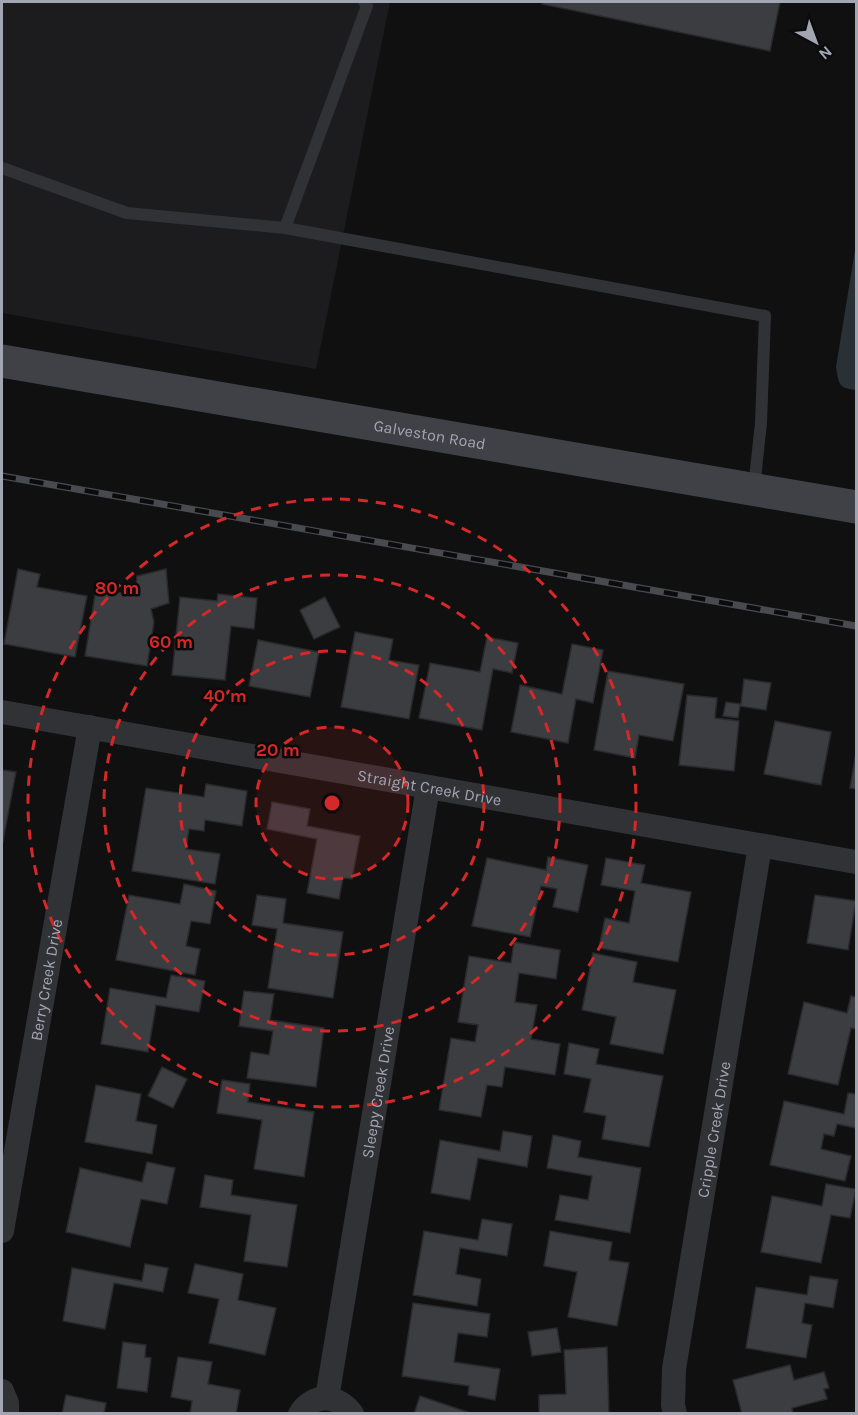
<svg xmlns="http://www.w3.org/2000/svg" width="858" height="1415" font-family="Karla,sans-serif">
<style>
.built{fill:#1c1c1e}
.water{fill:#293036}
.building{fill:#3c3d41;stroke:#2a2a2d;stroke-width:1.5}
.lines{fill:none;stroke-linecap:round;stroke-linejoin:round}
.lane{stroke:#313236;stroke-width:12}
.street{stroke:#313236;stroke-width:24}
.secondary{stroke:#3f4146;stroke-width:33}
.rail-casing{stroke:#484a4f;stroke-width:7}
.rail{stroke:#0b0b0c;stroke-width:4.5;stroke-dasharray:14;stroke-linecap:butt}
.ring{fill:none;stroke:#d62828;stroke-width:3;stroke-dasharray:10 8}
.labels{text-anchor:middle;stroke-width:5;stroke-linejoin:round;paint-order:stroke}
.street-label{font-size:16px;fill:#a2a6b2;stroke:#0b0b0c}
.centre{fill:#d62828;stroke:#0b0b0c;stroke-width:3}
.ring-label{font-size:18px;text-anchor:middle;font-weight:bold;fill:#d62828;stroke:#0b0b0c;stroke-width:5;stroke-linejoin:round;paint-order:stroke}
</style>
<rect width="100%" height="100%" fill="#101011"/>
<polygon class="built" points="2,2 390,2 316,369 2,313"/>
<path class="water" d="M 856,244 L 856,390 C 838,388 839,384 836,367 Z"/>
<g class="building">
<polygon points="543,2 780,2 770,51 542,4"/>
<polygon points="18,569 40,574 37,587 87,596 75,657 4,644"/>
<polygon points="166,569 169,603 151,609 154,622 147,666 85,656 96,589 135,595 137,576"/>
<polygon points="218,594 257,598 254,629 231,626 225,680 172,675 180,597 217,601"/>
<polygon points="325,597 340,627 314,639 300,610"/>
<polygon points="355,632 393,639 389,660 419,665 409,719 341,707"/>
<polygon points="487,637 518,643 512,673 493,669 482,730 419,718 430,663 480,672"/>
<polygon points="258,640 319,652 310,697 249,686"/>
<polygon points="572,644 603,650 593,703 576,699 568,743 511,732 520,685 562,694"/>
<polygon points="608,671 684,684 673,741 639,735 635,758 594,750"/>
<polygon points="744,679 771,683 766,710 740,706 738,718 723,716 726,702 741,704"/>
<polygon points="687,695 717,698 715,718 739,721 734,771 679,765"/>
<polygon points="775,721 831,732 821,785 764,774"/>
<polygon points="856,753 856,789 850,788"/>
<polygon points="2,770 16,772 2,846"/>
<polygon points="206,784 247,791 242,826 205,820 204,831 189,829 186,849 220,854 215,884 132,871 146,788 204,797"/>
<polygon points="272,802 310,809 307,826 360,836 352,879 343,878 339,899 307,893 317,839 267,829"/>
<polygon points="548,857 588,865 578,912 553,907 557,889 541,886 530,937 472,926 487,858 546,870"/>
<polygon points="606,858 645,865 641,883 691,892 678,962 599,948 605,918 629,923 635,891 601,885"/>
<polygon points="184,884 216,891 210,924 191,921 186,946 200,949 195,975 116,960 129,895 180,904"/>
<polygon points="257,895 286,899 283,923 343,932 333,998 268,988 277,929 252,925"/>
<polygon points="815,895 856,901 848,950 807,943"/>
<polygon points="514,942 560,950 556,979 519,973 515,1002 537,1005 531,1039 560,1044 555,1075 505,1067 502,1087 487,1085 481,1117 439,1110 451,1038 475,1042 478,1025 458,1022 469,956 511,963"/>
<polygon points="593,953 637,962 633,982 676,990 663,1054 610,1044 616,1017 582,1010"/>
<polygon points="171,975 205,981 199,1012 156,1005 148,1052 101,1044 110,988 166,998"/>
<polygon points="244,991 274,994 270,1020 324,1028 316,1087 247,1078 251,1052 269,1055 273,1031 239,1026"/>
<polygon points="851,996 856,997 856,1029 851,1028 838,1085 788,1074 804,1002 847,1013"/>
<polygon points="569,1043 599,1049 596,1064 663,1076 649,1147 602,1139 606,1116 584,1112 591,1079 564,1074"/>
<polygon points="162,1067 187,1079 173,1108 148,1096"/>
<polygon points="222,1080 250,1084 248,1102 314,1112 304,1177 254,1169 262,1120 217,1113"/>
<polygon points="96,1085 141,1094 136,1121 157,1125 152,1154 85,1142"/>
<polygon points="848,1093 856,1094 856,1128 837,1124 834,1136 824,1134 821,1149 851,1156 845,1181 770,1165 784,1101 844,1114"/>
<polygon points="503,1131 532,1136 527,1167 478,1158 470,1200 431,1193 440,1140 500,1151"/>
<polygon points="553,1135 581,1141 578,1157 641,1168 630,1233 555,1220 560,1195 588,1200 592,1176 547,1168"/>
<polygon points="147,1162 175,1168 167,1204 141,1199 130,1247 66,1232 80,1168 142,1182"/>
<polygon points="205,1175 233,1180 231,1195 297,1205 287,1267 244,1261 251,1215 200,1207"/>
<polygon points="826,1184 856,1189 850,1218 831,1215 821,1263 761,1252 772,1196 822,1206"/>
<polygon points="482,1219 512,1224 507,1256 460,1248 456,1274 481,1279 477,1306 413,1295 424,1231 478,1240"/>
<polygon points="550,1231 612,1242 609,1260 629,1263 617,1326 568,1317 577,1272 544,1266"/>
<polygon points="145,1264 168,1268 163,1292 114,1283 105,1329 63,1321 72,1268 142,1281"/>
<polygon points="195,1264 243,1274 238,1300 276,1308 265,1355 209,1343 219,1299 188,1293"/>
<polygon points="810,1276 838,1280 833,1308 805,1303 802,1323 812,1325 806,1358 746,1348 756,1287 807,1295"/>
<polygon points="413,1303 490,1314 487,1337 458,1333 454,1362 500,1369 495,1400 468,1395 469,1386 402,1376"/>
<polygon points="557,1328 561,1352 532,1356 528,1332"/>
<polygon points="123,1342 146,1345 145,1357 151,1358 147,1392 117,1388"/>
<polygon points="607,1347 609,1414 539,1414 539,1395 566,1394 564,1350"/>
<polygon points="178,1357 212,1362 208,1384 240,1390 236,1414 190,1414 192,1401 171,1397"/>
<polygon points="790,1365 794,1380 824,1372 829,1388 824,1389 827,1399 792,1408 793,1414 742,1414 733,1380"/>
<polygon points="66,1395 106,1403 104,1413 109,1414 62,1414"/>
<polygon points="420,1396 473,1414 414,1414"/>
</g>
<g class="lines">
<g class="lane">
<polyline points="2,168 127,213 285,228 765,316 761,423 754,488"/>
<polyline points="285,228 367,6 364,2"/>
</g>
<g class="street">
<path id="s1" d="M 2,712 L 856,862"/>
<path id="s2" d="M 2,1231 L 90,727"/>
<polyline points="2,1391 7,1403 7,1414"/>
<path id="s3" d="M 327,1398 L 428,787"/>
<path d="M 300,1414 C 313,1393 338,1394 352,1414"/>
<path id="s4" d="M 675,1414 L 673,1405 L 674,1369 L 760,846"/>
</g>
<path class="secondary" id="s5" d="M 2,361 L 856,507"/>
<defs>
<polyline id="rail" points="2,476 856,626"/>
</defs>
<use href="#rail" class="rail-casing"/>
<use href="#rail" class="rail"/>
</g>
<circle cx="332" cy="803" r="76" fill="#d62828" fill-opacity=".12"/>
<g class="ring">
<circle cx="332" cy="803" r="76"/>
<circle cx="332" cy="803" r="152"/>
<circle cx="332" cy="803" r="228"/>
<circle cx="332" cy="803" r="304"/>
</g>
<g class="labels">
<g class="street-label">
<text dy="6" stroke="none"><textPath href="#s5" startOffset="434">Galveston Road</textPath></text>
<text dy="6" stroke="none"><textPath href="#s1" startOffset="434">Straight Creek Drive</textPath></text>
<text dy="6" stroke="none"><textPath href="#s2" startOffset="255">Berry Creek Drive</textPath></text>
<text dy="6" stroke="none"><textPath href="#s3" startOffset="310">Sleepy Creek Drive</textPath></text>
<text dy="6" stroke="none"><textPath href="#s4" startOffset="288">Cripple Creek Drive</textPath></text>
</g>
</g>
<circle cx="332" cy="803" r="9" class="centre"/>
<g class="ring-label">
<text x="117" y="594">80 m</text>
<text x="171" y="648">60 m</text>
<text x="225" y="702">40 m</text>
<text x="278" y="756">20 m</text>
</g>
<rect width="858" height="1415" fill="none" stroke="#a2a6b2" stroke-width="6"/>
<g transform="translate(816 42) rotate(139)" stroke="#0b0b0c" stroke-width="4.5" paint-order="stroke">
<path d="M0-4.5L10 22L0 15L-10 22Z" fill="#a2a6b2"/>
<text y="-9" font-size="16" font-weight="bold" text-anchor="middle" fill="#a2a6b2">N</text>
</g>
</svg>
